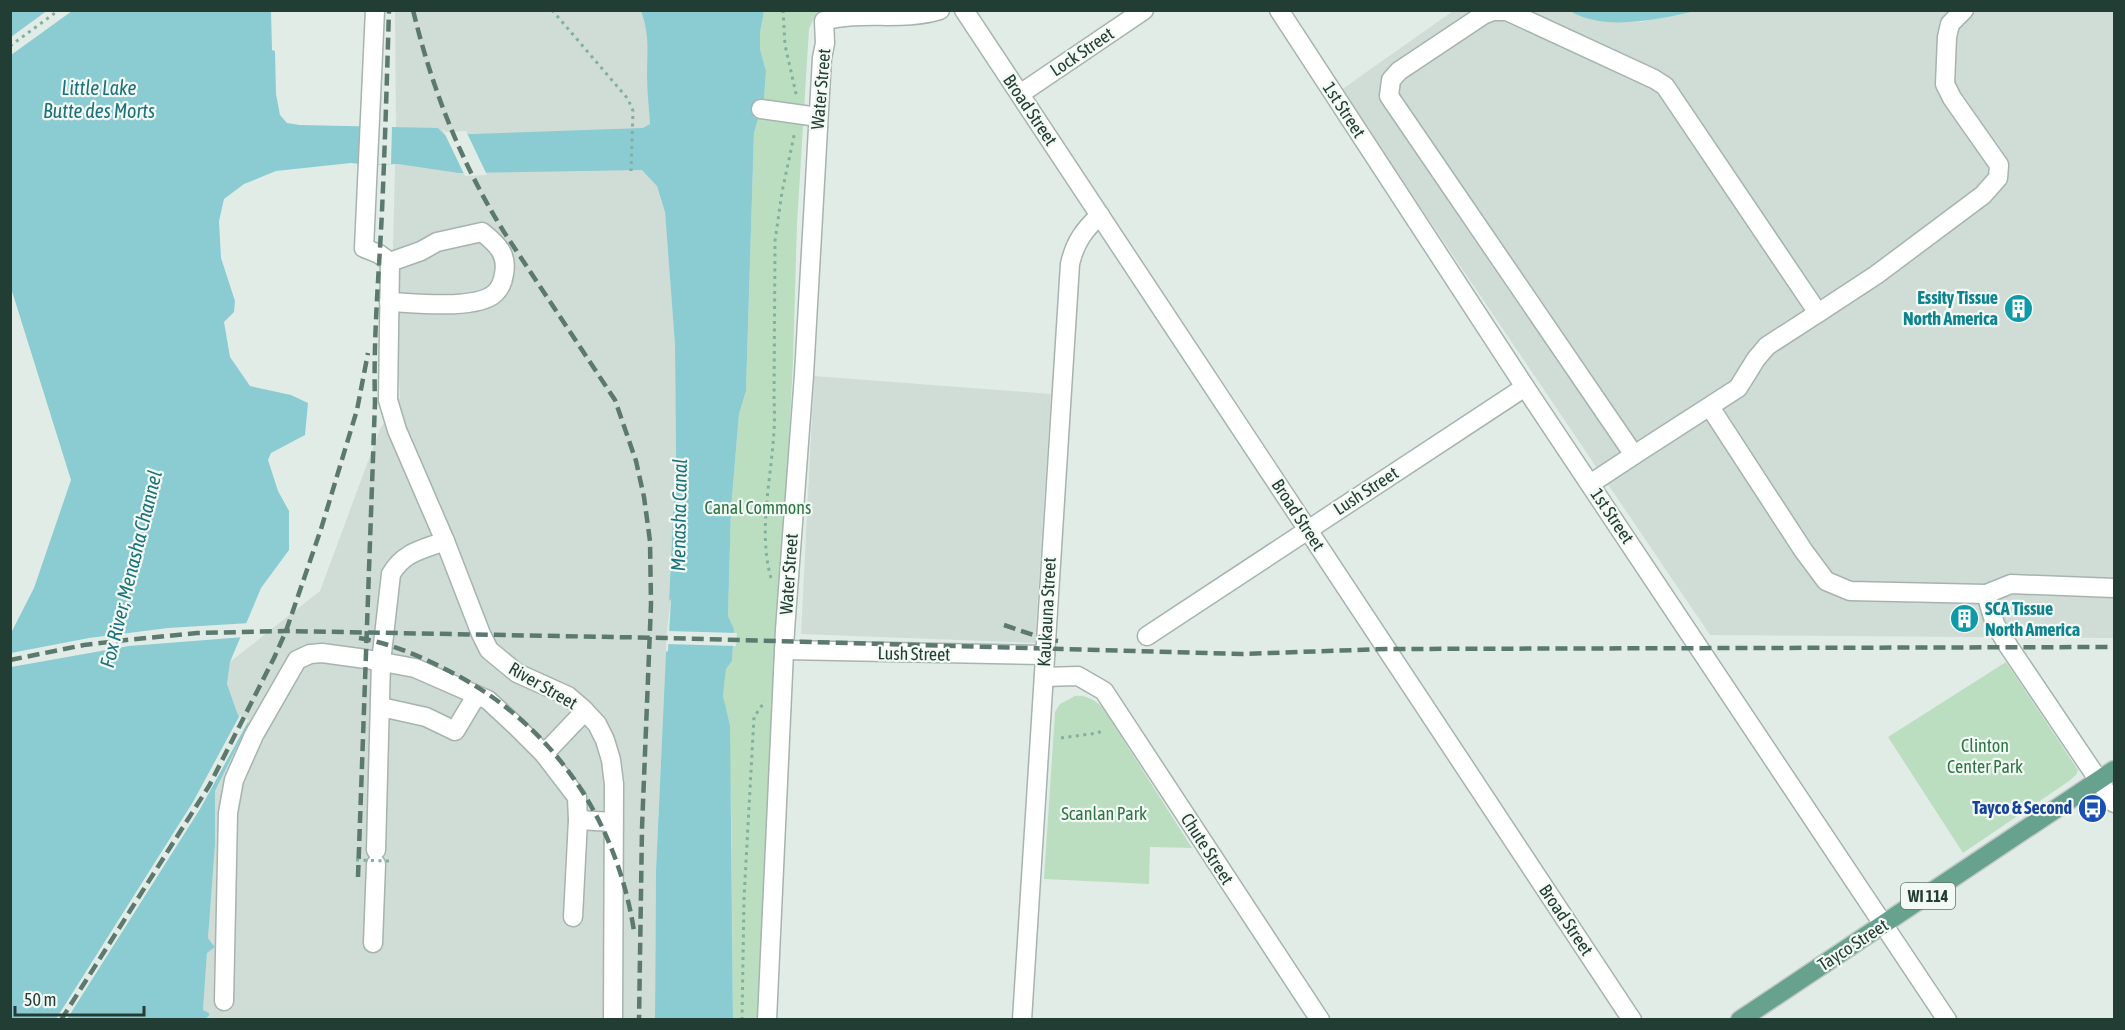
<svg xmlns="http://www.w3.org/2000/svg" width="2125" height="1030" font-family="'Asap Condensed',sans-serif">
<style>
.built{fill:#d0dcd6}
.green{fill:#bbdec1}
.water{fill:#8accd2}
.pier{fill:#e2ece7}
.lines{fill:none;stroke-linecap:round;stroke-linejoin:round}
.minor-casing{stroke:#a5b4ae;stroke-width:21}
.major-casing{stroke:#c1c9c6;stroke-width:21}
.path{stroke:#82b09e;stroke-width:3;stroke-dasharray:3 4.5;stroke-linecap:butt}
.minor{stroke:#fff;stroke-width:18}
.major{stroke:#66a28e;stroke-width:18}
.rail{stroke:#5c796f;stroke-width:4.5;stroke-dasharray:12 6;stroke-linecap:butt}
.path-bridge{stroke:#82b09e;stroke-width:3;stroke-dasharray:3 4.5;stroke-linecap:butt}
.labels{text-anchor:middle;stroke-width:4.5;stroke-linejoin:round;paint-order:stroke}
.shield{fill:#f3f9f5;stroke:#61766e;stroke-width:1.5}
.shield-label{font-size:16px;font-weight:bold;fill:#223e34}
.street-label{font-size:18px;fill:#223e34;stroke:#f3f9f5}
.culture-label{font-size:18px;font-weight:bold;fill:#0d838f;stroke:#f3f9f5;text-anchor:end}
.park-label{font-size:18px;fill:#2c7542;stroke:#f3f9f5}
.transit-label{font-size:18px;font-weight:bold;fill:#164399;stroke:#f3f9f5;text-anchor:end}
.water-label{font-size:20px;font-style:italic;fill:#1c727a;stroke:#f3f9f5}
</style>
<rect width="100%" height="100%" fill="#e2ece7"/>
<g class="built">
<polygon points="1696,10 2114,11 2114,638 1710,635 1341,90 1453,11 1570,11 1578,15 1595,20 1640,22"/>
<polygon points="395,11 641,11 647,25 649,41 647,77 650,124 657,186 665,212 675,345 676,456 669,600 671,598 667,631 656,870 655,1019 205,1020 209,1016 203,1010 207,953 212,949 213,943 208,938 215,845 215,791 249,723 238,715 227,684 230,662 320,591 380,429 400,398 393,246 396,128"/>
<polygon points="814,376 1051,394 1035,643 801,634"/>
</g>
<g class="green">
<polygon points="764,11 822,11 813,20 809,29 797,224 793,362 759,1019 733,1019 731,801 723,696 726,668 732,661 734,629 728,616 731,509 739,414 746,391 754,133 764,99 766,71 760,49 760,33"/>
<polygon points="2006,662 2078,770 2076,775 2069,781 1963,853 1888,737"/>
<path d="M 1075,696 C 1086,695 1095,700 1103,708 L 1192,848 L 1150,847 L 1149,884 L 1044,879 L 1055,712 L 1060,704 Z"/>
</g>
<g class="water">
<path d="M 11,11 L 271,11 L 272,50 L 275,51 L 276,94 L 280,115 L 287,123 L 300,125 L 438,128 L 445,135 L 643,128 L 650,124 C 649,108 647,92 647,76 C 647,51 650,35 641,11 L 764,11 L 760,33 L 760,49 L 766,71 L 764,99 L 754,133 L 746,391 L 739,414 L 731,509 L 728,616 L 734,629 L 732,661 L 726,669 L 723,696 L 730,726 L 733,1019 L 655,1019 L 656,870 L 666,652 L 668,651 L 671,599 L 669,601 L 676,456 L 675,345 L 665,212 L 657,186 L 642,170 L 459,173 L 398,164 L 369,165 L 351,163 L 276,171 L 244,184 L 224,199 L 219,221 L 221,258 L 235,301 L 234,312 L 224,322 L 230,357 L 250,386 L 291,395 L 308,403 L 305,435 L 271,453 L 268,460 L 278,491 L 289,511 L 289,550 L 261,588 L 230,662 L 227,684 L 238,715 L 249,723 L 215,791 L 215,845 L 208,938 L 215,947 L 207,953 L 203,1010 L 209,1013 L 209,1016 L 205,1019 L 11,1019 L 10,635 L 34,588 L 71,480 L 11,288 Z"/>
<path d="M 1570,11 L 1696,11 C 1659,19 1604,32 1570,11 Z"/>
</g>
<g class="pier">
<polygon points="48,10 72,11 11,55 11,37"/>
<polygon points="363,124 392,125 391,164 375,164"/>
<polygon points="442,128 446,132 466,131 487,175 465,176"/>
<polygon points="250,623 244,637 129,646 11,667 11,653 89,638 168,628"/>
<polygon points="667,631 737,633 736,646 666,644"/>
<polygon points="240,715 249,720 200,809 67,1019 56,1019 193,802"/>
</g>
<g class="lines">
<defs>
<g id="minor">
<polyline points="375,10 364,248 379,254 390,262"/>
<polyline points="964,10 1632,1020"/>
<polyline points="1279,10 1525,387 1947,1020"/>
<polyline points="1020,94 1144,10"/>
<polyline points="761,109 818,117"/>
<polyline points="390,262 388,400 397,430 445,541 481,634 489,650 517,673 568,696 582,708 597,724 605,740 611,760 614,784 613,1020"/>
<path d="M 389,302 C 414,303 475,310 494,294 C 500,289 503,281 504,274 C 508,254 497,244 482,232 L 437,242 L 421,251 L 390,262"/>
<polyline points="1710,407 1803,550 1826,581 1850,591 1986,594 2011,584 2114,588"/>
<polyline points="1634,455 1738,388 1756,359 1767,346 1818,313"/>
<polyline points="1590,484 1634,455 1389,96 1391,80 1399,71 1483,15 1493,11 1507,11 1654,79 1665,86 1818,313 1876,275 1983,195 1998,178 1999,165 1952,98 1945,84 1947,37 1950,24 1964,10"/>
<polyline points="1986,594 1995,624 2009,647 2114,803"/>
<polyline points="1147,636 1525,387"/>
<polyline points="784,650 1045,655"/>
<polyline points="1044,677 1078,676 1104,691 1320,1020"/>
<polyline points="381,707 426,717 455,731 476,696"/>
<polyline points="544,754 585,711"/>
<polyline points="578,820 613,822"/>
<path d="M 376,850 L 381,662 L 391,574 C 404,552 421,550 445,541"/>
<polyline points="373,943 376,864"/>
<polyline points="224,1001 228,813 234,780 254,735 297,660 310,654 322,653 366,659 415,668 488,700 516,726 544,754 577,797 578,820 573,917"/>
<path d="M 767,1020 L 785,630 L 804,375 L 822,58 L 825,43 L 824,21 C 862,10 902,22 940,10"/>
<path d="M 1022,1020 L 1070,264 C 1075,242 1084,230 1100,215"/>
</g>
<polyline id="major" points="1740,1020 2114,770"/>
</defs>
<use href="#minor" class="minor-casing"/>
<use href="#major" class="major-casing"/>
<g class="path">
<polyline points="552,10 628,99 633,111 631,171"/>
<polyline points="783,10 785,45 797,98"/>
<polyline points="10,46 59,10"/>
<path d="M 771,578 C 755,522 778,458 774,401 L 775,241 L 782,192 L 795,131"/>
<polyline points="1061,738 1098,733 1104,729"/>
<polyline points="742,1020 744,898 754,717 765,701"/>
</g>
<use href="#minor" class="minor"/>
<use href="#major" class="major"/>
<g class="rail">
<path d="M 413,10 C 432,89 461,163 504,232 L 615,400 L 636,461 L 644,497 L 650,541 L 651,604 L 642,828 L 639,1020"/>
<polyline points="1004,625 1045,639 1058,641"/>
<path d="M 359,638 C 389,643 418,655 445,669 C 550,721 616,816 634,931"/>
<polyline points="10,660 84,645 126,640 197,633 286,631 666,638 1242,654 1386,649 2114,647"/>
<path d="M 358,877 L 375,402 C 373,338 379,275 382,211 C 385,144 387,77 389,10"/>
<polyline points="61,1020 209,786 274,658 286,631 321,529 357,410 368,353"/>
</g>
<polyline class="path-bridge" points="356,860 389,861"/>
</g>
<defs>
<symbol id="building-disc" viewBox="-11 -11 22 22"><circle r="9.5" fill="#0f9aa8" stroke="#f3f9f5"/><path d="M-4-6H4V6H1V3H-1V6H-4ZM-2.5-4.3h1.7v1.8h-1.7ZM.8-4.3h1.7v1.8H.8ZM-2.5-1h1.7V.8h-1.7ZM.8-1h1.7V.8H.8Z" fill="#fff"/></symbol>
<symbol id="bus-disc" viewBox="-11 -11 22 22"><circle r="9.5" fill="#1a4fb4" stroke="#f3f9f5"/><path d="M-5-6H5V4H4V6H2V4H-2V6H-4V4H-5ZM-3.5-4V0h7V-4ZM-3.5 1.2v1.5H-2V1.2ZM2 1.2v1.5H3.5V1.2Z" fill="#fff"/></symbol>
</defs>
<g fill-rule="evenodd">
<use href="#building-disc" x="2002" y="292" width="33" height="33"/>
<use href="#building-disc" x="1948" y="602" width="33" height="33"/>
<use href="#bus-disc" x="2076" y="792" width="33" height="33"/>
</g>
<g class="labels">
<rect class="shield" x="1901" y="883" width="54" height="26" rx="4.5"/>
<g class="shield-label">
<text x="1928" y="902">WI 114</text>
</g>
<g class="street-label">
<text transform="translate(1082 52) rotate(-34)" y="6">Lock Street</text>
<text transform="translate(821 89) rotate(-85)" y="6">Water Street</text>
<text transform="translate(1030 110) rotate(56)" y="6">Broad Street</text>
<text transform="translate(1344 110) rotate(57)" y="6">1st Street</text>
<text transform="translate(1366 491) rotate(-33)" y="6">Lush Street</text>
<text transform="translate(1298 515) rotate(57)" y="6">Broad Street</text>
<text transform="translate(1612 516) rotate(56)" y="6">1st Street</text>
<text transform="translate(789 574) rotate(-86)" y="6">Water Street</text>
<text transform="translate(1047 612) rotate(-87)" y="6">Kaukauna Street</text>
<text transform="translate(914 654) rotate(1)" y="6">Lush Street</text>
<text transform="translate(543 686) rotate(30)" y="6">River Street</text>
<text transform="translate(1207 849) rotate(57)" y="6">Chute Street</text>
<text transform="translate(1566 920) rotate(56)" y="6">Broad Street</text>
<text transform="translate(1853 945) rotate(-33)" y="6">Tayco Street</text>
</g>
<g class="culture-label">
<text x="1998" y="304">Essity Tissue<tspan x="1998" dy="21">North America</tspan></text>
<text x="1985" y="615" text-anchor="start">SCA Tissue<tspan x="1985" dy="21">North America</tspan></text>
</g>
<g class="park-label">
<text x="758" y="514">Canal Commons</text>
<text x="1985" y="752">Clinton<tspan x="1985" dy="21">Center Park</tspan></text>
<text x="1104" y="820">Scanlan Park</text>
</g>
<g class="transit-label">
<text x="2072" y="814">Tayco &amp; Second</text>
</g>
<g class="water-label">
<text x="99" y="95">Little Lake<tspan x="99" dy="23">Butte des Morts</tspan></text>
<text transform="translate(679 515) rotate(-89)" y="7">Menasha Canal</text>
<text transform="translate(131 569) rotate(-76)" y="7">Fox River, Menasha Channel</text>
</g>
</g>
<rect width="2125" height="1030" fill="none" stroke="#223e34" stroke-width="24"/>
<path d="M15 1006v9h129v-9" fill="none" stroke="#223e34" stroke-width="3"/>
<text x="24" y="1006" font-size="18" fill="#223e34" stroke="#f3f9f5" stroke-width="4.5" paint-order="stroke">50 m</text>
</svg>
